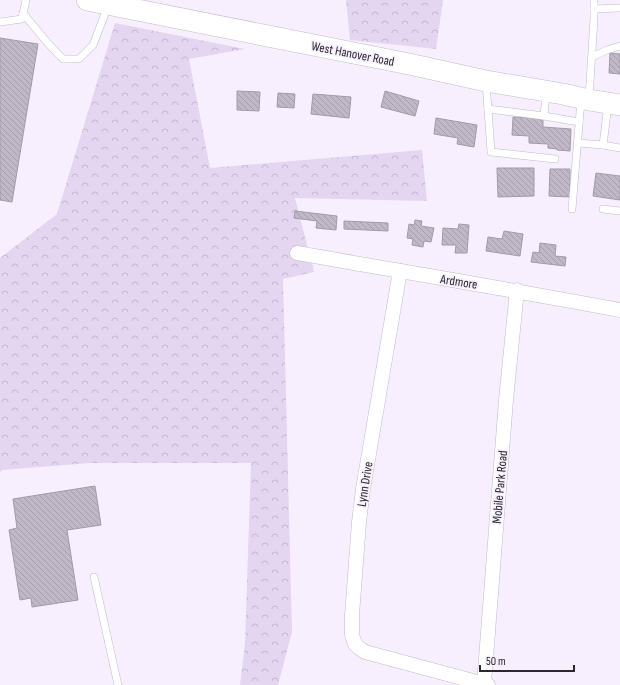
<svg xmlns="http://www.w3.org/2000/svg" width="620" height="685" font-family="'Sofia Sans Condensed',sans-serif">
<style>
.forest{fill:url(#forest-crowns)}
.building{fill:url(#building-back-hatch);stroke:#a29aa9}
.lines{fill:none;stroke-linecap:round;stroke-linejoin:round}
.lane-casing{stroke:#c2bac9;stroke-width:8}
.street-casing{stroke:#c2bac9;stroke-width:15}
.secondary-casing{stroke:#c2bac9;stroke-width:22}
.lane{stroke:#fff;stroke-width:7}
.street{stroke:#fff;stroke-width:14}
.secondary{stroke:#fff;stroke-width:21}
.labels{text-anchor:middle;stroke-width:3;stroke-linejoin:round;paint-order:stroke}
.street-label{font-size:13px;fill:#2a272d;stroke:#f7effe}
</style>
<defs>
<pattern id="forest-crowns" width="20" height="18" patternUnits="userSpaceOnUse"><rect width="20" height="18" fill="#e4d5f0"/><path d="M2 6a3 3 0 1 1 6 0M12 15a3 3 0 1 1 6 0" fill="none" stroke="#c4b7ce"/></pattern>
<pattern id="building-back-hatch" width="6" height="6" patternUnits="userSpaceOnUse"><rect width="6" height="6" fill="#c0b8c7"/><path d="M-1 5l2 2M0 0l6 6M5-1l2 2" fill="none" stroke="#a59eab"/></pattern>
</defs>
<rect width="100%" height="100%" fill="#f7effe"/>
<g class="forest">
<polygon points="346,0 443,0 436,49 350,40"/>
<polygon points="115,23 245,49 189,59 210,168 422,150 427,201 295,198 314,272 283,279 292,632 278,685 240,685 245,644 251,463 90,463 2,470 0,473 0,258 57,214"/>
</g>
<g class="building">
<polygon points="0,38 38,44 12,202 0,200"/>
<polygon points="610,53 620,54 620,74 609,73"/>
<polygon points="237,91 260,92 259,111 237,110"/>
<polygon points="385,91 419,101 415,116 381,107"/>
<polygon points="278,93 295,94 294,108 277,107"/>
<polygon points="313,94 351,97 349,118 311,114"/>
<polygon points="513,117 543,118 543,127 571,129 570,151 557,150 557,149 548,148 548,144 529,143 529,136 512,135"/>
<polygon points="436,118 477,125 474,147 457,144 458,138 434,134"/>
<polygon points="497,168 534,168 534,196 498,197"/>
<polygon points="550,169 570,169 570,197 549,196"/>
<polygon points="596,173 620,176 620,200 593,196"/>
<polygon points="295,211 337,216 336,230 316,228 317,221 294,218"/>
<polygon points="415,220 422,221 421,226 434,228 431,242 424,241 423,247 412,245 413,239 407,238 409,224 414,225"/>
<polygon points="344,221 388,223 388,231 344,229"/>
<polygon points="459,224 469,225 467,253 455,253 456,245 442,245 443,228 458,229"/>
<polygon points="504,231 523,234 520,256 486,251 488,237 502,239"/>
<polygon points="540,243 556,245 555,256 566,257 565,266 531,262 533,252 539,253"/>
<polygon points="95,486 101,525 67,530 78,600 32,607 31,598 20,600 9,530 17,528 13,499"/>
</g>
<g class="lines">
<defs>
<g id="lane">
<polyline points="594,9 620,8"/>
<path d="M 23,13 C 36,29 48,45 63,59 L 79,59 L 93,45 L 108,6"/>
<polyline points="0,22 22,19 26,0"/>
<polyline points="592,57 607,50 620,46"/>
<polyline points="486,83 488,109 544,116 579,122"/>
<polyline points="589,98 594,19 594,0"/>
<polyline points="608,105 603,145 620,148"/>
<polyline points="488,109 491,152 555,159"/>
<polyline points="544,116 546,93"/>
<polyline points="578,143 603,145"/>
<polyline points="572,209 581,100"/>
<polyline points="603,209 620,211"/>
<polyline points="94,577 118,685"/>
</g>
<g id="street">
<path d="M 297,253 C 405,272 513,290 620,310"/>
<polyline points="400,271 363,489 359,522 352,615 352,635 355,644 359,648 365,652 488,685"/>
<polyline points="484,684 506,400 517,290"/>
</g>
<polyline id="secondary" points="87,0 409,64 486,81 563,94 589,100 620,105"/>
</defs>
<use href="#lane" class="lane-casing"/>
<use href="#street" class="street-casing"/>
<use href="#secondary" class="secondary-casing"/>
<use href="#lane" class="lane"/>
<use href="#street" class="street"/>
<use href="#secondary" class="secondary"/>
</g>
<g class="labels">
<g class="street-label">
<text transform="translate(353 53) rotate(11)" y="5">West Hanover Road</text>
<text transform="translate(459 281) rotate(9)" y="5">Ardmore</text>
<text transform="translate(364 484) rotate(-81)" y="5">Lynn Drive</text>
<text transform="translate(499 487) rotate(-85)" y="5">Mobile Park Road</text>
</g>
</g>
<path d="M480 665v6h94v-6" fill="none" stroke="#2a272d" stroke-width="2"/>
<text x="486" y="665" font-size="12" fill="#2a272d" stroke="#f7effe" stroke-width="3" paint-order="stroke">50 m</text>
</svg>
